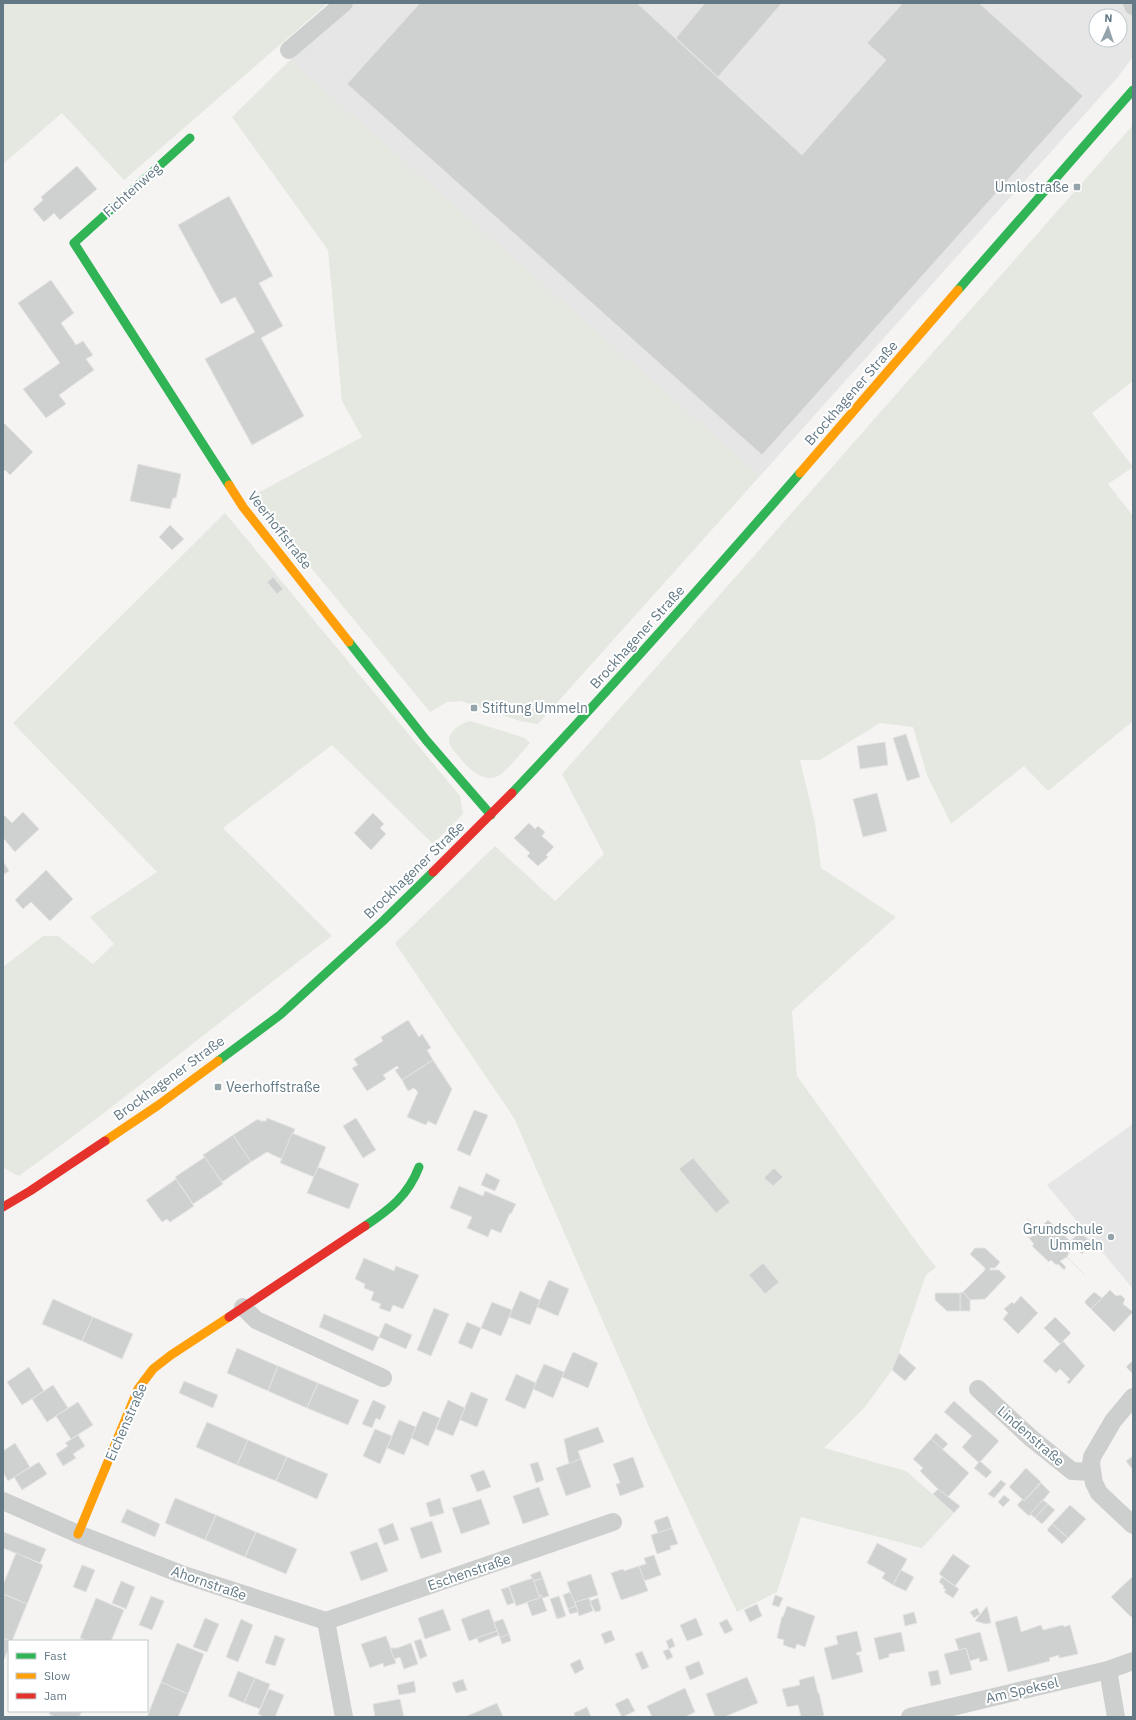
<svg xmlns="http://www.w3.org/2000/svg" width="1136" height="1720" font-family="'IBM Plex Sans',sans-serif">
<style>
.built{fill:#e5e6e5;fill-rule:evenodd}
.green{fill:#e4e8e0}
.building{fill:#cfd0d0;stroke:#e4e4e2}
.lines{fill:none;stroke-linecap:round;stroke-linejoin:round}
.street{stroke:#cdcfcf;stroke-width:18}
.fast{stroke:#30b455;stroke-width:9}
.slow{stroke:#ff9f0a;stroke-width:9}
.jam{stroke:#e5322d;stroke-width:9}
.poi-dot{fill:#95a4ab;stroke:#fff;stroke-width:1.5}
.labels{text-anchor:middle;stroke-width:4;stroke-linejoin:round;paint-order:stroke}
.poi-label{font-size:14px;fill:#627985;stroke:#fff;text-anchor:end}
.street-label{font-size:14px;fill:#627985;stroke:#fff}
</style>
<rect width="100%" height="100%" fill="#f5f4f2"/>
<g class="built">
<path d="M 354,3 L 1133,3 L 1133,57 L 1118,77 L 760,476 L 290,60 ZM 1096,16 L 1120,16 L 1120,40 L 1096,40 Z"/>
<polygon points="1133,1124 1133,1289 1047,1185"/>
</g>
<g class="green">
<polygon points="3,3 328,3 124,180 62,113 3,164"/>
<polygon points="290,60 760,476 538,724 520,721 461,701 447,702 430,712 252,496 362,437 342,401 328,250 232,117"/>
<polygon points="1133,125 1133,381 1092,413 1133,467 1108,484 1133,516 1133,721 1048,791 1024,766 951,824 927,775 913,727 880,723 820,760 800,760 815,823 821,868 896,917 792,1011 797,1076 926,1255 936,1267 926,1275 894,1367 865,1407 824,1448 906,1471 954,1513 922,1548 801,1517 777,1592 737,1612 651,1431 514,1118 395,943 495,846 555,901 604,854 562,774"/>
<path d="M 225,513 L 460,796 L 463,814 L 433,844 L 332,745 L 223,828 L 332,936 C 227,1015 126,1099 19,1176 L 3,1168 L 3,967 L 43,936 L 58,936 L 93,964 L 114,944 L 90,917 L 157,872 L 13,723 Z"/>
<path d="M 470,721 L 525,738 L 530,743 C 522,752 509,768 500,775 C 484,785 468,768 459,757 C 456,754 453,750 451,747 C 444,734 459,724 470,721 Z"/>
</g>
<g class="building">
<polygon points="420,3 637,3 802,155 886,60 867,43 903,3 979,3 1083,96 762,455 347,84"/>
<polygon points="705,3 782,3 718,77 676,38"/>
<polygon points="77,166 97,189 60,220 54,213 44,222 33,209 43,200 41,197"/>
<polygon points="229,196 273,276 259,283 283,326 261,338 304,416 252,445 205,359 255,332 235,297 221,304 178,225"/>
<polygon points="51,280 74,313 61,323 76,345 83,341 93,355 86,359 94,370 59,395 66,404 46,418 23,389 60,363 18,303"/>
<polygon points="3,422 33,452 10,475 5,470 3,472"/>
<polygon points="138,464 181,474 176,498 173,498 170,509 130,501"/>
<polygon points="170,525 184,539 172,550 159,537"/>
<polygon points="273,577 283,589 277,594 267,582"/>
<polygon points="906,734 920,777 907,781 893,738"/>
<polygon points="885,742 888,765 860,769 857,746"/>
<polygon points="877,793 887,831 863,837 853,799"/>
<polygon points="23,812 39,829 15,852 3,838 3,814 12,823"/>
<polygon points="373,813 384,824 380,828 386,834 371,850 354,833"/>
<polygon points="529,823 535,829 538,826 545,832 542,836 554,847 546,855 548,857 538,866 527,856 530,853 514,838"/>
<polygon points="3,861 9,871 3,875"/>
<polygon points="46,870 73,899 50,921 31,902 23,909 15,900"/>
<polygon points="408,1020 419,1037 422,1034 431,1048 427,1050 433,1060 402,1080 395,1070 399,1068 397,1066 383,1075 386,1079 367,1091 352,1068 358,1065 354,1059 383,1041 381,1037"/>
<polygon points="433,1060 452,1089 436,1125 428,1121 426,1125 407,1117 418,1092 414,1088 408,1091 402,1080"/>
<polygon points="474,1110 488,1115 470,1156 457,1150"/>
<polygon points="267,1118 295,1129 282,1159 267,1152 251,1162 233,1135 258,1119 260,1121 266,1121"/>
<polygon points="356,1118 376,1150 363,1158 343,1126"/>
<polygon points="292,1133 326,1147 314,1177 280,1163"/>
<polygon points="233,1135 251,1162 222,1182 203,1155"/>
<polygon points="205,1157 223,1184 193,1204 175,1177"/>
<polygon points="693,1158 730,1202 716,1213 679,1169"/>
<polygon points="318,1167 359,1184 349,1209 307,1193"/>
<polygon points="774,1168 783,1177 773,1186 764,1178"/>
<polygon points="486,1173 500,1180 495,1191 481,1185"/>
<polygon points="176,1179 194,1206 170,1222 167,1219 162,1222 146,1200"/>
<polygon points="459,1186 483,1196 485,1191 516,1204 511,1214 510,1213 501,1233 491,1229 488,1237 467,1228 472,1217 450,1208"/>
<polygon points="1027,1218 1036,1226 1037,1225 1042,1226 1048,1220 1070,1241 1080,1231 1093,1243 1080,1232 1064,1249 1069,1253 1067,1257 1084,1274 1067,1257 1060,1261 1066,1267 1064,1270 1058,1264 1056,1265 1051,1260 1049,1262 1032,1246 1034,1244 1027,1236 1030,1238 1035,1233 1034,1231 1035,1226"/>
<polygon points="1080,1232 1092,1244 1082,1254 1070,1242"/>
<polygon points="975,1248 985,1248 1000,1262 995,1268 990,1268 990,1270 999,1270 1006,1277 985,1299 970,1300 963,1292 985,1270 985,1268 970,1254"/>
<polygon points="364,1258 394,1271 396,1266 419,1275 403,1309 393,1305 390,1312 379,1308 381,1304 371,1300 374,1292 364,1288 365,1284 355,1279"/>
<polygon points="763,1263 779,1282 765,1294 749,1275"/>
<polygon points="549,1280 569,1289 558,1316 537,1307"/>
<polygon points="1110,1290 1116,1296 1121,1295 1125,1299 1123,1304 1133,1312 1114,1332 1091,1309"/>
<polygon points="520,1291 540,1300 530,1325 509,1317"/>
<polygon points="963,1292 970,1300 970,1311 960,1311 960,1293"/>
<polygon points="1094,1292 1102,1298 1091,1309 1085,1303 1085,1301"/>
<polygon points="935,1293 960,1293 960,1311 947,1311 935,1300"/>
<polygon points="1021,1296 1038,1313 1018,1334 1003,1319 1008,1313 1004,1309 1012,1302 1014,1304"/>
<polygon points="53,1299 93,1317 82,1341 42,1324"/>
<polygon points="492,1302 512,1310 501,1336 481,1328"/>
<polygon points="434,1308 449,1314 431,1356 417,1350"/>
<polygon points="324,1314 379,1337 373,1351 319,1327"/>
<polygon points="93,1317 133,1334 122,1359 82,1341"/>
<polygon points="1055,1317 1071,1333 1060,1344 1044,1328"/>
<polygon points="467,1322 481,1328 472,1349 458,1343"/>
<polygon points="385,1323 412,1335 406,1349 379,1337"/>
<polygon points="1063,1341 1085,1366 1069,1384 1067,1382 1070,1379 1060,1369 1056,1373 1043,1361"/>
<polygon points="237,1348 278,1366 268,1391 227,1373"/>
<polygon points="573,1352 598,1363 588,1388 562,1377"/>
<polygon points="899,1353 916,1368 905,1381 892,1370"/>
<polygon points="1131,1362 1133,1363 1133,1371 1132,1373 1126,1367"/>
<polygon points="544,1364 564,1372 553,1398 533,1389"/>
<polygon points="278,1366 318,1383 307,1408 268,1391"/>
<polygon points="29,1367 44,1391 22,1405 7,1382"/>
<polygon points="516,1374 536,1383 525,1409 505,1400"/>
<polygon points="184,1381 218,1395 213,1408 179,1393"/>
<polygon points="318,1383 359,1400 348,1425 307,1408"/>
<polygon points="53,1385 68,1408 47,1422 32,1399"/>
<polygon points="471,1392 488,1399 477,1427 460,1420"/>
<polygon points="373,1400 386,1406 380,1420 376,1418 372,1428 362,1424"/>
<polygon points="448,1400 465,1408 453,1436 436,1429"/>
<polygon points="954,1401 999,1441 979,1463 962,1447 972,1436 944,1412"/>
<polygon points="78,1402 93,1425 71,1439 56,1416"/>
<polygon points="423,1411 440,1418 428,1446 411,1438"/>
<polygon points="399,1420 416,1427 404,1455 387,1448"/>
<polygon points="207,1422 248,1440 237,1465 196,1447"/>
<polygon points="598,1427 604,1442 578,1451 581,1459 569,1464 564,1439"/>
<polygon points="375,1429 392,1436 380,1464 363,1456"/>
<polygon points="936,1433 948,1444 942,1450 931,1439"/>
<polygon points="78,1435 85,1446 73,1454 76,1458 63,1466 56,1454 68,1446 65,1443"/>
<polygon points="931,1439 969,1473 947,1498 920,1471 923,1468 913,1459"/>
<polygon points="248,1440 287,1457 276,1481 237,1465"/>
<polygon points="15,1443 30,1467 8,1481 3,1472 3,1451"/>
<polygon points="1133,1456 1133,1470 1126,1461"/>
<polygon points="287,1457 328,1474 317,1499 276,1481"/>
<polygon points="633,1457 644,1487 620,1496 616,1484 620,1483 613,1464"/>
<polygon points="581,1459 591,1487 566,1496 556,1468"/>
<polygon points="980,1461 992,1472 986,1478 974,1468"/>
<polygon points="39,1462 47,1474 22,1490 14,1477"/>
<polygon points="538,1462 544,1480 536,1483 530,1464"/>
<polygon points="1026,1468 1041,1482 1024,1501 1009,1487"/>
<polygon points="484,1470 491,1487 477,1492 470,1475"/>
<polygon points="1001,1480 1006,1484 994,1498 988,1494"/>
<polygon points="1041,1483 1050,1492 1029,1516 1017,1505 1023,1499 1024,1501"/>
<polygon points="539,1487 549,1515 523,1524 513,1496"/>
<polygon points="938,1489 960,1506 954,1513 933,1494"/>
<polygon points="1004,1495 1010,1500 1003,1507 998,1502"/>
<polygon points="175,1498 216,1515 205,1540 165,1523"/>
<polygon points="440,1498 444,1513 430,1517 426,1503"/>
<polygon points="481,1499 490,1524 461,1534 452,1508"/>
<polygon points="1043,1500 1048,1504 1035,1518 1030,1514"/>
<polygon points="1048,1504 1055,1510 1042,1524 1035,1518"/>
<polygon points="1070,1505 1086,1519 1068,1538 1052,1524"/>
<polygon points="127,1509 160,1524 155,1537 121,1522"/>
<polygon points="216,1515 256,1532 245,1557 205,1540"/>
<polygon points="668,1516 672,1528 658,1533 654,1521"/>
<polygon points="432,1521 442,1552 421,1559 410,1528"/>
<polygon points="393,1523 399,1540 384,1545 378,1529"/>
<polygon points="1052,1524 1068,1538 1062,1544 1047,1530"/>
<polygon points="672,1528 678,1544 670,1546 671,1549 657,1554 651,1535"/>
<polygon points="4,1532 46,1549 40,1563 3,1548"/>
<polygon points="256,1532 297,1549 286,1574 245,1557"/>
<polygon points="377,1542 388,1571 361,1581 350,1552"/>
<polygon points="877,1543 907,1559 893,1585 882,1578 885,1573 867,1563"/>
<polygon points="16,1553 43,1565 27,1604 3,1594 3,1585"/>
<polygon points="953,1554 970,1566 955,1586 939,1574"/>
<polygon points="654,1555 661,1575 644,1581 639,1566 646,1564 644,1558"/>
<polygon points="82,1565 95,1570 86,1592 73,1587"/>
<polygon points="639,1566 648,1591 621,1600 611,1573 623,1569 624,1571"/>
<polygon points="901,1570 914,1577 906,1591 893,1585"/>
<polygon points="540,1571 543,1578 534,1581 530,1575"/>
<polygon points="591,1574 598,1595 574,1603 567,1582"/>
<polygon points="1133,1576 1133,1615 1131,1617 1111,1597"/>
<polygon points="942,1577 959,1589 953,1598 944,1592 946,1590 943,1588 944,1586 939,1582"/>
<polygon points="533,1578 540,1598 516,1606 509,1586"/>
<polygon points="543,1578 549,1596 542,1598 541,1595 539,1596 534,1581"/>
<polygon points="121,1581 135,1587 126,1609 112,1603"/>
<polygon points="509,1587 514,1603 507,1605 501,1589"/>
<polygon points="570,1592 576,1606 568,1609 563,1595"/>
<polygon points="3,1594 27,1604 12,1641 3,1638"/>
<polygon points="541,1595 547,1611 532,1616 527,1602 540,1598 539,1596"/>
<polygon points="775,1595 783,1598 779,1607 772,1605"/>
<polygon points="151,1596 164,1601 152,1630 139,1625"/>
<polygon points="559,1596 566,1616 557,1619 550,1599"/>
<polygon points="96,1598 124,1610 111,1641 88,1641 80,1638"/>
<polygon points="589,1598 593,1611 579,1616 575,1602"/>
<polygon points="598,1598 601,1608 600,1611 595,1612 590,1601"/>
<polygon points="757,1604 762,1616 750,1622 744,1610"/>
<polygon points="576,1606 578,1612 570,1614 568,1609"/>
<polygon points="787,1606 815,1616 805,1647 797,1644 795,1649 783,1645 784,1640 777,1638 782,1616 783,1617"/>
<polygon points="987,1606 991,1623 986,1624 975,1621"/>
<polygon points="977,1608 980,1614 974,1618 970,1612"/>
<polygon points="443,1609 451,1630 425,1639 418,1618"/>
<polygon points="489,1609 497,1631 469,1641 461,1619"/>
<polygon points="914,1612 917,1623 905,1626 903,1615"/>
<polygon points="1017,1616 1021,1632 1041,1625 1043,1630 1063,1625 1064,1627 1070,1625 1078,1654 1059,1658 1059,1655 1049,1658 1050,1661 1008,1672 995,1622"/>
<polygon points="205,1618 219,1624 207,1652 193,1647"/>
<polygon points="696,1618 703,1635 687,1641 680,1625"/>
<polygon points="241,1619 253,1625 238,1662 226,1657"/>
<polygon points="503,1619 509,1634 500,1638 494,1622"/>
<polygon points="727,1619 733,1630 725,1634 719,1623"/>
<polygon points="611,1630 615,1640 605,1644 601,1634"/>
<polygon points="497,1631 499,1635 479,1643 477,1638"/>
<polygon points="857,1631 862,1651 856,1653 857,1655 859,1655 863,1672 832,1680 824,1648 838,1644 836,1636"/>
<polygon points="901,1632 905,1651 889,1654 889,1657 879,1660 874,1638"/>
<polygon points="980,1632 988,1660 980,1662 979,1658 970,1661 966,1648 959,1651 955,1639"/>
<polygon points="509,1634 511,1641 502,1644 500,1638"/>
<polygon points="275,1635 285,1639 275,1666 265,1663"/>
<polygon points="386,1636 396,1663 384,1667 383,1663 370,1668 361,1644"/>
<polygon points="3,1638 10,1641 9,1641 9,1648 3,1662"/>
<polygon points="672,1638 675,1646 669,1649 666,1641"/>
<polygon points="421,1639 427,1656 420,1659 414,1641"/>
<polygon points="177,1643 204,1654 188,1694 161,1682"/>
<polygon points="411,1643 418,1664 404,1669 400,1657 394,1659 390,1648 397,1648"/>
<polygon points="966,1648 972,1670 950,1675 944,1654"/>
<polygon points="669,1649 673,1657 667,1660 663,1651"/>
<polygon points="642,1651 649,1667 642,1670 635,1654"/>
<polygon points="580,1659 584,1669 575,1674 570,1664"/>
<polygon points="699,1661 704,1674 690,1680 685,1667"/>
<polygon points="938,1670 941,1684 931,1686 928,1672"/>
<polygon points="238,1671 255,1678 244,1703 228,1696"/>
<polygon points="814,1676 818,1693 819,1693 824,1716 801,1717 798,1705 787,1707 782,1689 800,1685 799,1680"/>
<polygon points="747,1677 758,1703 724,1717 715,1717 706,1694"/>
<polygon points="255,1678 270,1684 260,1709 244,1703"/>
<polygon points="463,1679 467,1690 456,1693 452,1683"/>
<polygon points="414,1681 416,1692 399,1695 397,1685"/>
<polygon points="161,1682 188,1694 178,1717 147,1717"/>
<polygon points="685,1688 695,1712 685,1717 652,1717 647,1706"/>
<polygon points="269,1689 284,1695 275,1717 265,1717 258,1714"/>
<polygon points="628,1698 635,1711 622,1717 615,1704"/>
<polygon points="400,1699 404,1717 375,1717 373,1704"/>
<polygon points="497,1703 503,1717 465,1717"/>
<polygon points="587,1707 591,1717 575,1717 574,1713"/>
<polygon points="50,1711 82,1711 79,1717 55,1717 49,1714"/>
</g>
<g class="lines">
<g class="street">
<polyline points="1132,3 1133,6"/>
<polyline points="289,50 344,3"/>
<polyline points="243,1307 256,1320 383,1378"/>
<polyline points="978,1389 1031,1438 1072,1471 1091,1472"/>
<polyline points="1133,1397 1113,1421 1092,1457 1091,1464 1094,1483 1099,1493 1133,1525"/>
<polyline points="3,1501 78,1534 181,1574 326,1621"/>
<polyline points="326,1621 613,1522"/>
<polyline points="326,1621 344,1717"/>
<polyline points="1108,1670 1116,1717"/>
<polyline points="910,1717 1108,1670 1133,1661"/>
</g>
<g class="fast">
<polyline points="190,138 74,243 229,485"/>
<polyline points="958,290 1133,90"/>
<polyline points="349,642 426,740 491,815"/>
<path d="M 512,793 C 611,689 706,581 800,473"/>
<polyline points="218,1061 280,1015 383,921 433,872"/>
<path d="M 365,1226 C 389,1210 408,1196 419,1167"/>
</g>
<g class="slow">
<polyline points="800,473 958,290"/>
<polyline points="229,485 243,507 349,642"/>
<polyline points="105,1141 157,1106 218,1061"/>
<polyline points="78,1534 138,1389 153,1369 171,1355 229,1317"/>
</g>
<g class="jam">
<polyline points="433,872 512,793"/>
<polyline points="3,1207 30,1191 105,1141"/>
<polyline points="229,1317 365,1226"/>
</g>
</g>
<g class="poi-dot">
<rect x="1073" y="183" width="8" height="8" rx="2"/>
<rect x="470" y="704" width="8" height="8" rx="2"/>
<rect x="214" y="1083" width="8" height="8" rx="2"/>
<circle cx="1111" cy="1237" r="4"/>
</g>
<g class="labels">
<g class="poi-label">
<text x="1069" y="192">Umlostraße</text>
<text x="482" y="713" text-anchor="start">Stiftung Ummeln</text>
<text x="226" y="1092" text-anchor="start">Veerhoffstraße</text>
<text x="1103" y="1234">Grundschule<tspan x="1103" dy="16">Ummeln</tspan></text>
</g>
<g class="street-label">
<text transform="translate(132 190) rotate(-42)" y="5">Fichtenweg</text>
<text transform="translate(851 393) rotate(-49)" y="5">Brockhagener Straße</text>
<text transform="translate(280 530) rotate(52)" y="5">Veerhoffstraße</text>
<text transform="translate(637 637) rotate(-48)" y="5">Brockhagener Straße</text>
<text transform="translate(414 870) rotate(-44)" y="5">Brockhagener Straße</text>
<text transform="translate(169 1078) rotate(-36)" y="5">Brockhagener Straße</text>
<text transform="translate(126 1422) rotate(-66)" y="5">Eichenstraße</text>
<text transform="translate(1031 1436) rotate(41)" y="5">Lindenstraße</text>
<text transform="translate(469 1572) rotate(-19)" y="5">Eschenstraße</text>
<text transform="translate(209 1583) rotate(19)" y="5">Ahornstraße</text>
<text transform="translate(1022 1690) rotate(-13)" y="5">Am Speksel</text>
</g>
</g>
<rect width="1136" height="1720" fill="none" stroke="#627985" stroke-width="8"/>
<rect x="8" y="1640" width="140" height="72" fill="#ffffff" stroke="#c0c9ce"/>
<rect x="16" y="1653" width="20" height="6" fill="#30b455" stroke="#c0c9ce"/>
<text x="44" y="1660" font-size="12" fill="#627985">Fast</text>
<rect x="16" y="1673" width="20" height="6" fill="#ff9f0a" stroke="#c0c9ce"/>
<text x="44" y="1680" font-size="12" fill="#627985">Slow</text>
<rect x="16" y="1693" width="20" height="6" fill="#e5322d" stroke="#c0c9ce"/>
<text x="44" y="1700" font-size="12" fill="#627985">Jam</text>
<g transform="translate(1108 28) rotate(3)"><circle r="19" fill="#ffffff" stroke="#c0c9ce"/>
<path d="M0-3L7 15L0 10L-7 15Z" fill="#95a4ab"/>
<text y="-6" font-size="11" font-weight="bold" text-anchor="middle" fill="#627985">N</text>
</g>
</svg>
